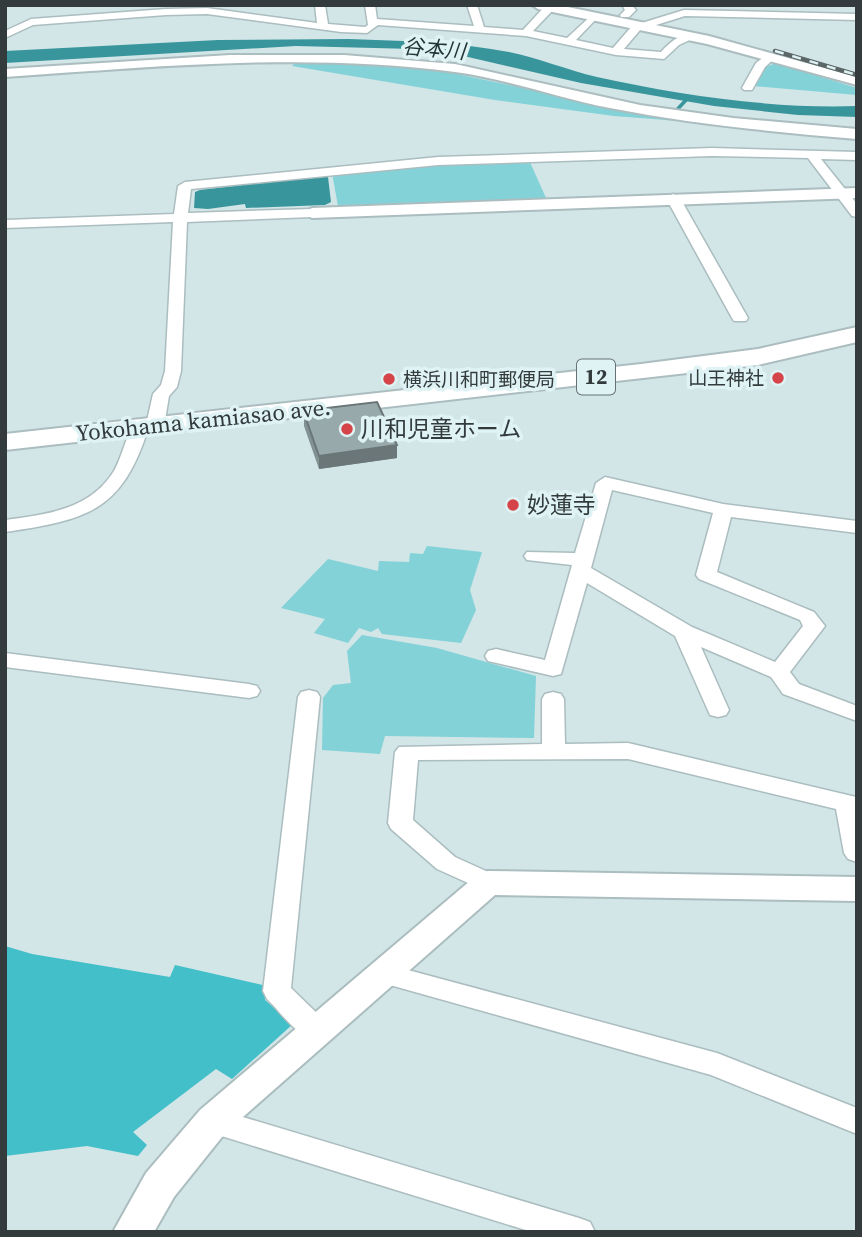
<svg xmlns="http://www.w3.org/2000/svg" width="862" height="1237" font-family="'Source Serif 4','Noto Sans JP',serif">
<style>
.green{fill:#82d2d8}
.forest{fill:#43bfc9}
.water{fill:#39959c}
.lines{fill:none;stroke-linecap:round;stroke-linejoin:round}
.stream{stroke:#39959c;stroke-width:3.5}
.minor-casing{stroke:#abbdbf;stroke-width:3}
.tertiary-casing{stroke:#abbdbf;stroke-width:4}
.primary-casing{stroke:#abbdbf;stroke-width:4}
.minor{fill:#fff;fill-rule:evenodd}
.tertiary{fill:#fff;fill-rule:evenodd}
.primary{fill:#fff;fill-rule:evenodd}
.rail-casing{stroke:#5b6667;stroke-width:4.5}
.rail{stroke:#dff3f4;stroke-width:2.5;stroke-dasharray:9;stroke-linecap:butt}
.wall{fill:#829192}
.shaded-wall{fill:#6a7677}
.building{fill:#97a9aa;stroke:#6a7677;stroke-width:2}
.poi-dot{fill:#d44449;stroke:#dff3f4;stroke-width:2.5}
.labels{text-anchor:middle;stroke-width:7;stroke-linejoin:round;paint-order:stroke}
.far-poi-label{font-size:19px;fill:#333b3c;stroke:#dff3f4;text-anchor:end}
.far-water-label{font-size:21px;font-style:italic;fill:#1f3436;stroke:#dff3f4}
.shield{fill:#dff3f4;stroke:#677273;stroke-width:2}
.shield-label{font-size:21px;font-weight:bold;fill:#333b3c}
.street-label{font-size:23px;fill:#333b3c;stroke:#dff3f4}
.poi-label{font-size:23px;fill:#333b3c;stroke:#dff3f4;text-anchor:start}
</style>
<rect width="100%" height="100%" fill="#d2e5e7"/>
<g class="green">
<polygon points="357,63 448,72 575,99 718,124 614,116 495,100 292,66 294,64"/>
<polygon points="776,63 857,88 857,95 753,86 762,68"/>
<polygon points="529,160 546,198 338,206 332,173 389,167"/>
<polygon points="427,546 482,552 470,590 476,610 461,643 382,634 378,628 371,632 359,628 348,643 314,633 325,619 281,608 328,559 378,571 379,561 409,562 410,553 423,554"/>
<polygon points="362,635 437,648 536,676 534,738 385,736 380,754 322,750 323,698 333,685 351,683 347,651"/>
</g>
<polygon class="forest" points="5,946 32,954 170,977 175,965 267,986 265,1000 293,1024 232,1079 216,1069 133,1132 147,1145 138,1156 87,1146 5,1156"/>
<g class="water">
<path d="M 349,39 C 403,41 457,42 509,52 C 539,58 567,70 597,77 C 679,95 772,109 857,106 L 857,117 L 798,115 L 714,106 L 581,83 L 455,54 L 414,49 L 296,46 L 5,63 L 5,51 L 218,40 Z"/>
<polygon points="319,176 328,177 331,202 325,205 246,208 245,204 208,209 194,208 195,192 200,190"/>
</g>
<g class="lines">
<polyline class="stream" points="671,116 688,98"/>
<defs>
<g id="minor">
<path d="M 315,5 L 325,5 L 328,24 L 365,27 L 368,25 L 365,5 L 375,5 L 377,19 L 474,26 L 467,5 L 477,5 L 484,27 L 523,30 L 546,5 L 554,5 L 554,9 L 533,31 L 567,38 L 594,13 L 599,16 L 576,40 L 613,48 L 632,26 L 684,10 L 857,14 L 857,20 L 685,16 L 640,30 L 624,49 L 661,52 C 670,42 680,33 694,34 L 694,38 L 679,45 L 664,59 L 616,55 L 526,36 L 378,25 L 367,33 L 341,32 L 207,14 L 166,15 L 33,25 L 5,38 L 5,31 L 31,19 L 166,9 L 207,8 L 317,23 Z"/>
<polygon points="622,5 632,5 636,10 629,17 621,17 620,15 625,10"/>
<polygon points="768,54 777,56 765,67 752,90 744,90 742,88 756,63"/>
<path d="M 712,148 L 857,152 L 857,160 L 821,159 L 857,204 L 857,217 L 852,216 L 808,158 L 712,156 L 438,165 L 191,189 L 188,213 L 312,209 L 319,213 L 312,217 L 187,222 L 181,371 L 177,387 L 169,396 L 164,426 L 155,431 L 148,429 C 122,512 86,520 5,532 L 5,520 C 44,515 88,510 112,474 C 122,459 124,440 134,424 L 146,425 L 153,394 L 161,385 L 165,371 L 173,222 L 5,228 L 5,220 L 174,214 L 178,186 L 185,182 L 438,157 Z"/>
<polygon points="673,194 680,198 748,318 746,321 734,321 732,318 666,198"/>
<path d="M 605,477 L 723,504 L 857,521 L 857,533 L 731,517 L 717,572 L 814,612 L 825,626 L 790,672 L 799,684 L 857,706 L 857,721 L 783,694 L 771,677 L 701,647 L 729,710 L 726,715 L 718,717 L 710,715 L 675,636 L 587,583 L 561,674 L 553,676 L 488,661 L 485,656 L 488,651 L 496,649 L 545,660 L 572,565 L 527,560 L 524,556 L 527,552 L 575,553 L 596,483 ZM 612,490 L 713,513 L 696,575 L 699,579 L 800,620 L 803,626 L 775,662 L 692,627 L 591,568 Z"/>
<polygon points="5,653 249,684 257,686 260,691 257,696 249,698 5,667"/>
<path d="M 309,690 L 317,692 L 320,697 L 291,988 L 326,1022 L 330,1030 L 326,1038 C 302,1046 283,1014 267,999 L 263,991 L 298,697 L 301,692 Z"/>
<polygon points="553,692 561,694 564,699 565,744 628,743 856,797 857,862 848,859 844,853 836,809 628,759 418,760 413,820 455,857 497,876 501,883 497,890 488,892 437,869 391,829 388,823 395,752 399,747 542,744 542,699 545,694"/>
<polygon points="382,963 717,1053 857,1108 857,1134 711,1075 372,980 368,973 372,966"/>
<polygon points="213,1108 579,1218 590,1222 595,1232 532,1232 202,1130 198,1121 202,1112"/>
</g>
<g id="tertiary">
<polygon points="532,5 558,5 709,36 857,77 857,85 707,44 538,9"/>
<path d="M 230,55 L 344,55 L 455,64 L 640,105 L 733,118 L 857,129 L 857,139 C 774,132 691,124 610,108 C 558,98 508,79 455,72 C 306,52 154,67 5,77 L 5,69 Z"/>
<polygon points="857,188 857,198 312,218 303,213 312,208"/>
<polygon points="488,871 857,877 857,901 495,895 226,1132 174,1197 154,1232 113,1232 146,1173 200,1110 477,875"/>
</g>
<polygon id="primary" points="857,327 857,342 758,365 5,450 5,434 641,364 758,349"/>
</defs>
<use href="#minor" class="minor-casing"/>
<use href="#tertiary" class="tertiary-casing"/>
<use href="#primary" class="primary-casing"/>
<use href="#minor" class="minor"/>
<use href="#tertiary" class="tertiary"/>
<use href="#primary" class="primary"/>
<defs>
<polyline id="rail" points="775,51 857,75"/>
</defs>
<use href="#rail" class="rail-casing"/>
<use href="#rail" class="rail"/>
</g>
<polygon class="wall" points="309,410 397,445 397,458 319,469 304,426 304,413 309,413"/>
<polygon class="shaded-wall" points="397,445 397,458 319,469 319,456"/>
<polygon class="building" points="377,402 397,445 319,456 304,413 310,413 309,410"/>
<g class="poi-dot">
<circle cx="778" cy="378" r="7"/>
<circle cx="389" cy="379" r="7"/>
<circle cx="347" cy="429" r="7"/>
<circle cx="513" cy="505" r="7"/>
</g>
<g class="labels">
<g class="far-poi-label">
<text x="764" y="385">山王神社</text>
<text x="403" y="386" text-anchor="start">横浜川和町郵便局</text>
</g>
<g class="far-water-label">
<text transform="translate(434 49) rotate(5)" y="7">谷本川</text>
</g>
<rect class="shield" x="577" y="359.5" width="38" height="35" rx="5"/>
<g class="shield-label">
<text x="596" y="384">12</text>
</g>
<g class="street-label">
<text transform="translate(203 420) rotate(-6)" y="8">Yokohama kamiasao ave.</text>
</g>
<g class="poi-label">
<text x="361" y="437">川和児童ホーム</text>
<text x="527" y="513">妙蓮寺</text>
</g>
</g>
<rect width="862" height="1237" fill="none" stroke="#333b3c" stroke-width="14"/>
</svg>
